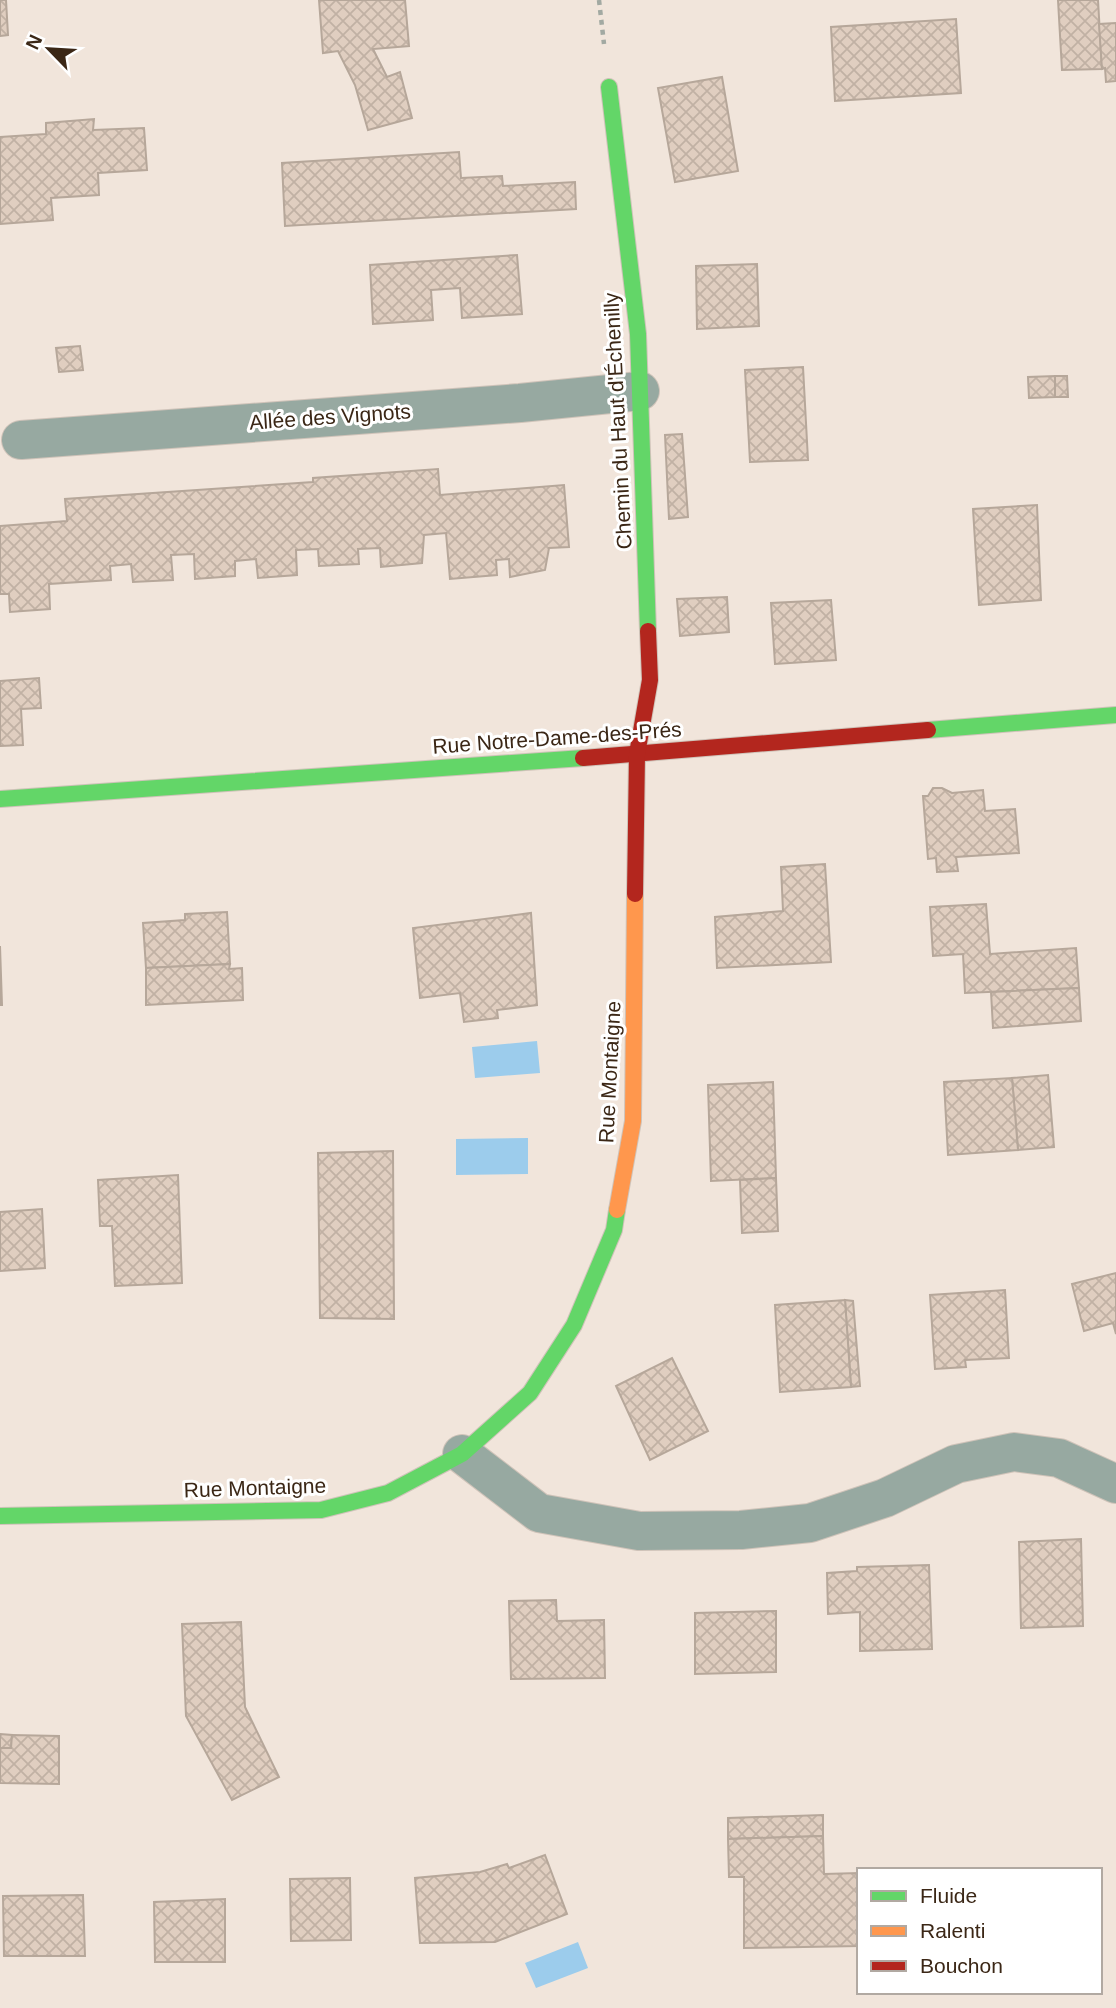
<svg xmlns="http://www.w3.org/2000/svg" width="1116" height="2008" font-family="Helvetica,sans-serif">
<style>
.water{fill:#9cccec}
.building{fill:url(#building-cross-hatch);stroke:#b6a79a;stroke-width:2}
.lines{fill:none;stroke-linecap:round;stroke-linejoin:round}
.street-casing{stroke:#cfc3b9;stroke-width:40}
.fast-casing{stroke:#cfc3b9;stroke-width:18}
.slow-casing{stroke:#cfc3b9;stroke-width:18}
.jam-casing{stroke:#cfc3b9;stroke-width:18}
.path{stroke:#a2a9a2;stroke-width:4.5;stroke-dasharray:5 5;stroke-linecap:butt}
.street{stroke:#97a9a1;stroke-width:38}
.fast{stroke:#63d668;stroke-width:16}
.slow{stroke:#ff974d;stroke-width:16}
.jam{stroke:#b3261e;stroke-width:16}
.labels{text-anchor:middle;stroke-width:6;stroke-linejoin:round;paint-order:stroke}
.street-label{font-size:21px;fill:#3b2716;stroke:#fff}
</style>
<defs>
<pattern id="building-cross-hatch" width="8" height="8" patternUnits="userSpaceOnUse" patternTransform="scale(1.75)"><rect width="8" height="8" fill="#e0cec0"/><path d="M0 0l8 8M0 8l8-8" fill="none" stroke="#c1b1a4"/></pattern>
</defs>
<rect width="100%" height="100%" fill="#f1e5db"/>
<g class="water">
<polygon points="537,1041 540,1073 475,1078 472,1047"/>
<polygon points="528,1138 528,1174 456,1175 456,1139"/>
<polygon points="578,1942 588,1968 536,1988 525,1963"/>
</g>
<g class="building">
<polygon points="0,0 6,0 8,35 0,36"/>
<polygon points="319,0 405,0 409,46 373,49 387,77 400,72 412,118 368,130 355,85 338,51 323,53"/>
<polygon points="1058,0 1098,0 1102,69 1062,70"/>
<polygon points="956,19 961,93 835,101 831,27"/>
<polygon points="1116,23 1116,81 1106,82 1105,68 1102,69 1099,24"/>
<polygon points="722,77 738,171 675,182 658,88"/>
<polygon points="94,119 93,130 144,128 147,170 98,173 99,195 51,198 53,220 0,224 0,137 46,134 46,123"/>
<polygon points="459,152 461,178 502,176 503,186 575,182 576,209 285,226 282,163"/>
<polygon points="517,255 522,314 462,318 460,288 431,290 433,320 373,324 370,265"/>
<polygon points="757,264 759,326 697,329 696,266"/>
<polygon points="80,346 83,370 59,372 56,348"/>
<polygon points="803,367 808,460 750,462 745,370"/>
<polygon points="1055,376 1067,376 1068,397 1055,397"/>
<polygon points="1055,376 1055,397 1029,398 1028,377"/>
<polygon points="682,434 688,517 669,519 665,435"/>
<polygon points="438,469 440,495 564,485 569,547 549,548 545,570 510,577 509,559 496,560 497,575 450,579 446,533 424,535 422,563 381,567 380,548 358,549 359,564 319,566 318,549 296,550 297,575 258,578 256,559 235,561 235,576 195,579 194,554 171,555 173,580 133,582 131,564 110,566 111,580 49,584 50,609 10,612 9,594 0,594 0,526 67,521 65,499 313,482 313,478"/>
<polygon points="1037,505 1041,600 979,605 973,509"/>
<polygon points="727,597 729,632 680,636 677,599"/>
<polygon points="831,600 836,660 775,664 771,603"/>
<polygon points="39,678 41,708 21,709 23,745 0,746 0,681"/>
<polygon points="933,788 942,788 952,793 983,790 985,811 1015,809 1019,853 956,857 958,871 937,872 936,858 928,859 923,796 928,796"/>
<polygon points="825,864 831,962 717,968 715,917 783,911 781,867"/>
<polygon points="986,904 990,954 1076,948 1079,988 965,993 963,954 933,956 930,907"/>
<polygon points="227,912 230,964 146,968 143,923 185,920 185,914"/>
<polygon points="531,913 537,1005 497,1010 498,1018 464,1022 460,993 420,998 413,928"/>
<polygon points="0,946 2,1005 0,1005"/>
<polygon points="230,964 229,969 242,968 243,1000 146,1005 146,968"/>
<polygon points="1079,988 1081,1021 993,1028 991,992"/>
<polygon points="1048,1075 1054,1147 1018,1150 1012,1078"/>
<polygon points="1012,1078 1018,1150 948,1155 944,1082"/>
<polygon points="773,1082 776,1178 711,1181 708,1085"/>
<polygon points="393,1151 394,1319 320,1318 318,1153"/>
<polygon points="178,1175 182,1283 115,1286 112,1226 100,1226 98,1180"/>
<polygon points="776,1178 778,1231 742,1233 740,1180"/>
<polygon points="42,1209 45,1268 0,1271 0,1212"/>
<polygon points="1116,1273 1116,1334 1113,1323 1084,1331 1072,1284"/>
<polygon points="1005,1290 1009,1358 965,1360 966,1367 935,1369 930,1295"/>
<polygon points="845,1300 853,1301 860,1386 851,1387"/>
<polygon points="845,1300 851,1387 780,1392 775,1305"/>
<polygon points="672,1358 708,1431 650,1460 616,1386"/>
<polygon points="1081,1539 1083,1626 1021,1628 1019,1542"/>
<polygon points="929,1565 932,1649 860,1651 860,1612 828,1614 827,1573 857,1571 857,1567"/>
<polygon points="556,1600 557,1621 604,1620 605,1678 511,1679 509,1601"/>
<polygon points="776,1611 776,1672 695,1674 695,1613"/>
<polygon points="241,1622 245,1707 279,1777 232,1800 186,1716 182,1624"/>
<polygon points="0,1734 12,1735 11,1748 0,1748"/>
<polygon points="12,1735 59,1736 59,1784 0,1783 0,1748 11,1748"/>
<polygon points="823,1815 823,1836 728,1839 728,1818"/>
<polygon points="823,1836 824,1874 859,1873 859,1946 744,1948 744,1877 729,1877 728,1839"/>
<polygon points="545,1855 567,1914 495,1942 420,1943 415,1878 480,1872 507,1864 509,1868"/>
<polygon points="350,1878 351,1940 291,1941 290,1879"/>
<polygon points="83,1895 85,1956 4,1956 3,1896"/>
<polygon points="225,1899 225,1962 155,1962 154,1902"/>
</g>
<g class="lines">
<defs>
<g id="street">
<polyline points="21,440 520,403 640,391"/>
<polyline points="462,1454 539,1513 639,1531 741,1530 810,1523 885,1498 956,1464 1014,1452 1059,1458 1116,1484"/>
</g>
<g id="fast">
<polyline points="609,87 638,334 648,631"/>
<polyline points="928,730 1116,715"/>
<polyline points="0,799 583,758"/>
<polyline points="0,1516 321,1510 388,1493 462,1454 530,1393 574,1325 614,1230 617,1210"/>
</g>
<polyline id="slow" points="617,1210 633,1121 635,894"/>
<g id="jam">
<polyline points="583,758 928,730"/>
<polyline points="635,894 637,754 650,680 648,631"/>
</g>
</defs>
<use href="#street" class="street-casing"/>
<use href="#fast" class="fast-casing"/>
<use href="#slow" class="slow-casing"/>
<use href="#jam" class="jam-casing"/>
<polyline class="path" points="599,0 604,44"/>
<use href="#street" class="street"/>
<use href="#fast" class="fast"/>
<use href="#slow" class="slow"/>
<use href="#jam" class="jam"/>
</g>
<g class="labels">
<g class="street-label">
<text transform="translate(330 417) rotate(-4)" y="7">Allée des Vignots</text>
<text transform="translate(618 421) rotate(-93)" y="7">Chemin du Haut d'Échenilly</text>
<text transform="translate(557 738) rotate(-4)" y="7">Rue Notre-Dame-des-Prés</text>
<text transform="translate(610 1072) rotate(-87)" y="7">Rue Montaigne</text>
<text transform="translate(255 1488) rotate(-2)" y="7">Rue Montaigne</text>
</g>
</g>
<rect x="857" y="1868" width="245" height="126" fill="#ffffff" stroke="#b1a9a2" stroke-width="2"/>
<rect x="871" y="1891" width="35" height="10" fill="#63d668" stroke="#b1a9a2" stroke-width="2"/>
<text x="920" y="1903" font-size="21" fill="#3b2716">Fluide</text>
<rect x="871" y="1926" width="35" height="10" fill="#ff974d" stroke="#b1a9a2" stroke-width="2"/>
<text x="920" y="1938" font-size="21" fill="#3b2716">Ralenti</text>
<rect x="871" y="1961" width="35" height="10" fill="#b3261e" stroke="#b1a9a2" stroke-width="2"/>
<text x="920" y="1973" font-size="21" fill="#3b2716">Bouchon</text>
<g transform="translate(49 49) rotate(295)" stroke="#ffffff" stroke-width="5" paint-order="stroke">
<path d="M0-5L12 26L0 18L-12 26Z" fill="#3b2716"/>
<text y="-10" font-size="19" font-weight="bold" text-anchor="middle" fill="#3b2716">N</text>
</g>
</svg>
